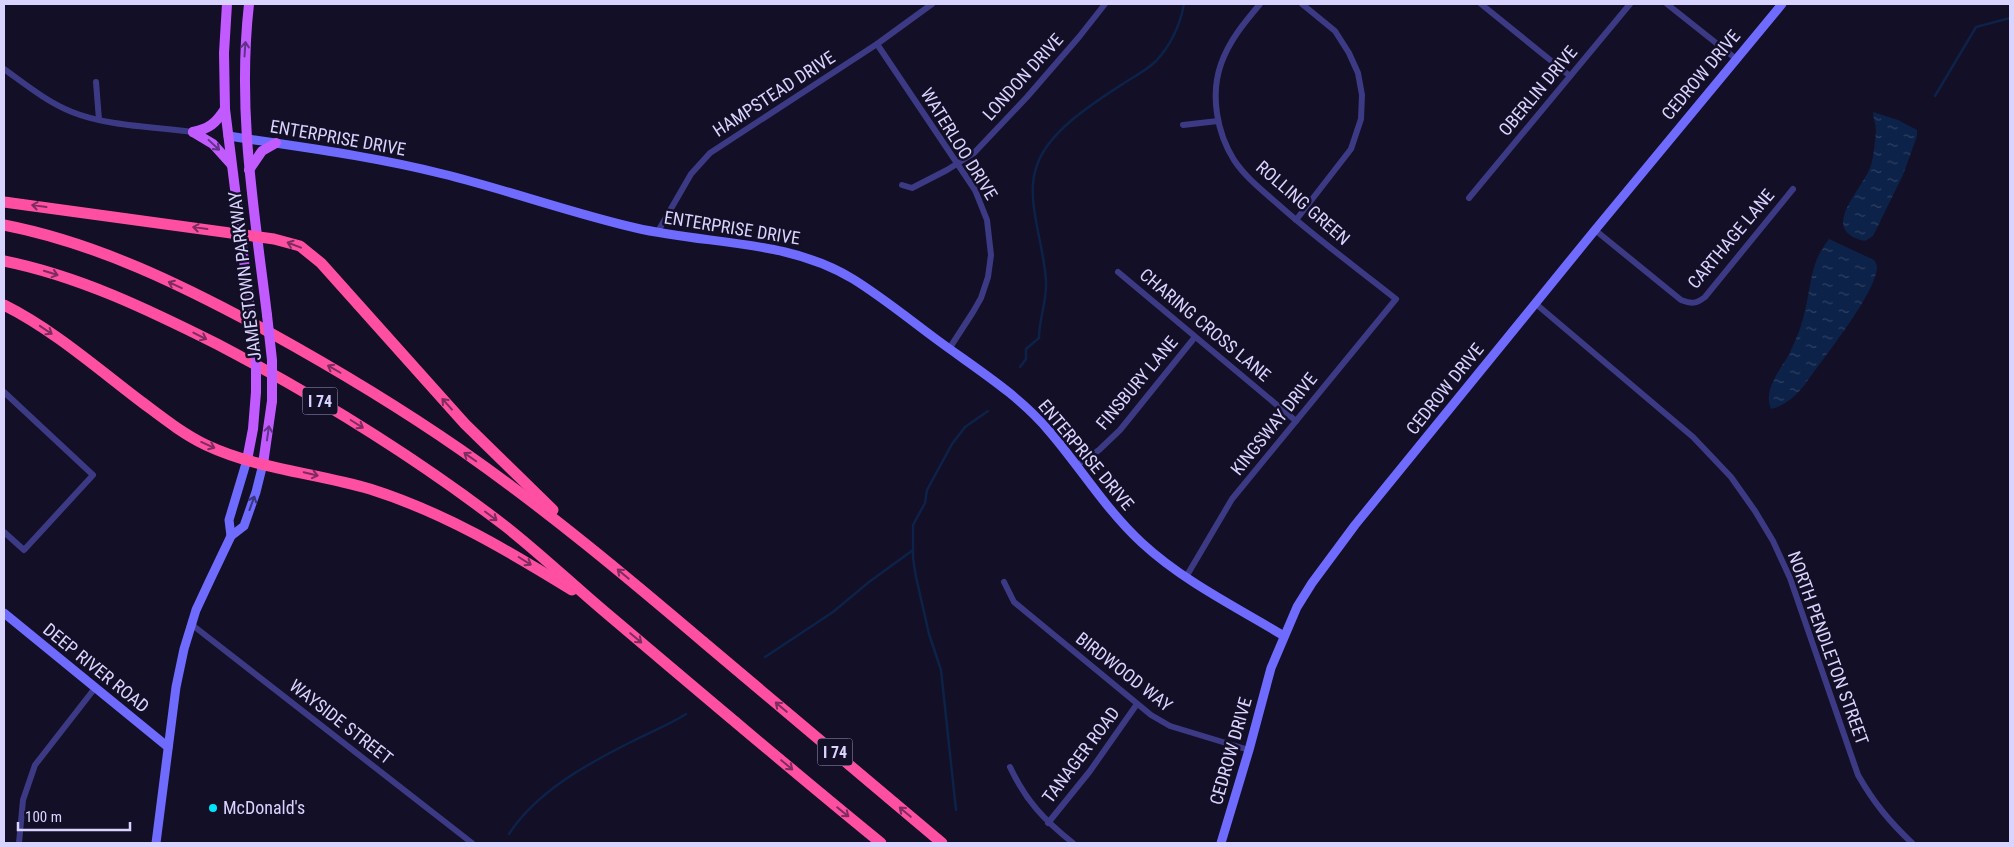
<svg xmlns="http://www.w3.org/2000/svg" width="2014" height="847" font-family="'Roboto Condensed',sans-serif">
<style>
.water{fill:url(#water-ripples)}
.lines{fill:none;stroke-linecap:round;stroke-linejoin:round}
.stream{stroke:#0c2248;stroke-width:2.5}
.street{stroke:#3d3a85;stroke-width:6}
.secondary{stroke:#6f6bff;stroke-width:9}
.primary{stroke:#c25bff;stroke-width:10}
.highway{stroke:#ff4fa3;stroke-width:11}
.primary-bridge{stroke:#c25bff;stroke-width:10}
.oneway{stroke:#623188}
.oneway2{stroke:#7d2c5e}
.oneway3{stroke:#38347d}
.poi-dot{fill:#00e5ff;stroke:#130f26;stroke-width:2}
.labels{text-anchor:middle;stroke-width:5;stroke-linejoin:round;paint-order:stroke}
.shield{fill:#130f26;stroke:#9e99be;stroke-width:1}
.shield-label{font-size:16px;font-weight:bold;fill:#d9d4ff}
.street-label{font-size:18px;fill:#d9d4ff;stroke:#130f26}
.poi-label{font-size:18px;fill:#d9d4ff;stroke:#130f26;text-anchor:start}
</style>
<defs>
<pattern id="water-ripples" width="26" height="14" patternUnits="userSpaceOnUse" patternTransform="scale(1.25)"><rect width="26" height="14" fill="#0c2248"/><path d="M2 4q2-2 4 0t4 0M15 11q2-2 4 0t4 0" fill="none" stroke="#2f4163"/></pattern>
</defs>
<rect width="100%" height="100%" fill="#130f26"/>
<g class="water">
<path d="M 1873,112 L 1898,120 L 1917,130 L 1917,136 L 1903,175 L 1873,236 L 1865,241 C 1816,230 1864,189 1871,165 C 1874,155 1875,141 1876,131 C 1876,125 1873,118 1873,112 Z"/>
<path d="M 1829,239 L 1874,260 C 1875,261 1877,265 1877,267 C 1877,292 1822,360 1806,383 C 1797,395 1785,406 1771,409 C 1762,388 1783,368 1791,350 C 1798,336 1803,321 1806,306 C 1812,279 1811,262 1829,239 Z"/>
</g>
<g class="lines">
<g class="stream">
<polyline points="1935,96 1976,27 2010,18"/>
<path d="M 1020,367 L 1026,359 L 1026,349 L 1039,338 C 1039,318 1047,302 1046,282 C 1045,246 1024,199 1037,165 C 1049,131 1092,104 1121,85 C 1133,77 1146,71 1156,61 C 1170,46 1180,25 1184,4"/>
<polyline points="765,657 833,612 869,582 913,550"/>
<polyline points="956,810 941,670 929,634 916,577 913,558 913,525 925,503 927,490 952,444 965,427 988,411"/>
<path d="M 509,834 C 536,792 587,764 631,742 C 650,732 669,725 686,714"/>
</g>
<g class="street">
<polyline points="1481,4 1570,76"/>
<polyline points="1667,4 1735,58"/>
<polyline points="877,44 975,190 987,220 991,255 988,277 981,298 973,312 949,349"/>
<path d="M 4,69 C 25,84 47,102 72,112 C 106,126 156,127 193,132"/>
<polyline points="96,82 99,120"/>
<polyline points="1183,125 1218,121"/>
<polyline points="902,185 912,188 947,170 974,153 1027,97 1079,37 1105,4"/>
<polyline points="1469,198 1630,4"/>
<polyline points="1296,220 1351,149 1361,119 1362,95 1358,73 1349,53 1335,31 1302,4"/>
<path d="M 1595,230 L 1681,300 C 1692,304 1696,304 1705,297 L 1793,189"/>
<polyline points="657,233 691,174 710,153 877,44 932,4"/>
<polyline points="1118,272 1296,421"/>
<path d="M 1536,304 L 1693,437 L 1731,477 L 1755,511 L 1773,541 L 1790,578 L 1858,775 C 1874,803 1889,821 1912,843"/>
<polyline points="4,392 93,475 24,550 4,532"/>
<polyline points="1076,466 1099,450 1120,430 1195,337"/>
<path d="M 1186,577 L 1232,499 L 1396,299 C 1357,268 1317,239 1280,206 C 1263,191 1246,178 1234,160 C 1217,133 1210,95 1221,64 C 1229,41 1244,23 1260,4"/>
<polyline points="1004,582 1014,602 1151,715 1170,726 1249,750"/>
<polyline points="191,624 472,843"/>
<path d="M 1010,767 C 1026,801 1044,820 1073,843"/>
<polyline points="1048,823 1090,771 1137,704"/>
<polyline points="19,843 23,800 35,765 95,688"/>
</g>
<g class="secondary">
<path d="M 228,136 C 300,147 372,156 443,174 C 508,190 571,213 636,228 C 709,245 788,239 853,279 C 882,297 909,319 936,339 C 975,368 1018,394 1049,431 C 1081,468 1106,510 1142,543 C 1183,581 1236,607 1284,636"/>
<polyline points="231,536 229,520 247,460"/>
<polyline points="4,613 168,747"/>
<polyline points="156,843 176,687 184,649 196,610 210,580 231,536 244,526 256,492 263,464"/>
<polyline points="1221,843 1249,750 1271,668 1297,607 1312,583 1355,525 1595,230 1782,4"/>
</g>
<g class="primary">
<polyline points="227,4 224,53 225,109 248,293"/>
<path d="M 249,4 C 237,111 254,209 267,315"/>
<polyline points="193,132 213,144 231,164"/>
<path d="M 193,132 C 209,129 216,123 225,109"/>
<polyline points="249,170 262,151 276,143"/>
<polyline points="247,460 253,429 256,392"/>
<polyline points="263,464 272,401"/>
</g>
<g class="highway">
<polyline points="4,202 274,239 300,246 321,263 465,424 553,510"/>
<path d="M 4,225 C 97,243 184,286 267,331 C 334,368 399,407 461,450 C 547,510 627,577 707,645 C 785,711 864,777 942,843"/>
<path d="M 4,261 C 79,276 149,310 217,344 C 318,397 415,457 505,526 C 542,555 575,587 611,617 C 701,693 790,769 881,843"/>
<path d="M 4,305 C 54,330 98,369 143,403 C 163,418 183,434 206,445 C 257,469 316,473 370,489 C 443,512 507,550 572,590"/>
</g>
<g class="primary-bridge">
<polyline points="248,293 256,359 256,392"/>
<polyline points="267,315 272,360 272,401"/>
</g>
</g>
<defs><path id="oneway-shaft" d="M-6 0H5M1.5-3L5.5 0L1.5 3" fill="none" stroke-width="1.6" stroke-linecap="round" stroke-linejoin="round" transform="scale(1.25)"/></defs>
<g class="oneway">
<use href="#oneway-shaft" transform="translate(245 49) rotate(-86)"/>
<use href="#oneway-shaft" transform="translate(214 145) rotate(43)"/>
<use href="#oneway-shaft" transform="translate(268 433) rotate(-82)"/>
</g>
<g class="oneway2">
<use href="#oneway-shaft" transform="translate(39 206) rotate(-172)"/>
<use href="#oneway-shaft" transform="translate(200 228) rotate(-172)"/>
<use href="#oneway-shaft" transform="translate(294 245) rotate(-159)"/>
<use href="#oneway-shaft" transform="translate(51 273) rotate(17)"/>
<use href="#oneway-shaft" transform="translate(175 285) rotate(-155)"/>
<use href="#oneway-shaft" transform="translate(46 330) rotate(34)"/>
<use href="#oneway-shaft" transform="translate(200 336) rotate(27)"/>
<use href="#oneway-shaft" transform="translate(334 369) rotate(-150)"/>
<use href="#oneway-shaft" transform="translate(447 404) rotate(-132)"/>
<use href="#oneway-shaft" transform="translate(357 424) rotate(32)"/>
<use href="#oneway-shaft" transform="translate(208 445) rotate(24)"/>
<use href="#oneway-shaft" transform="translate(470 457) rotate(-145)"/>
<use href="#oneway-shaft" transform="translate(311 474) rotate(13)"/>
<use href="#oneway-shaft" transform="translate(491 516) rotate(37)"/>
<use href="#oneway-shaft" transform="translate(525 561) rotate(32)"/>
<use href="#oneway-shaft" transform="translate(623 574) rotate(-140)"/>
<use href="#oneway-shaft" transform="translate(636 638) rotate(40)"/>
<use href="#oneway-shaft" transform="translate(781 707) rotate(-140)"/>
<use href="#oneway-shaft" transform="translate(787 765) rotate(40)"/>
<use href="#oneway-shaft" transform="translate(843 812) rotate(39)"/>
<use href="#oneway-shaft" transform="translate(905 812) rotate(-140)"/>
</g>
<use class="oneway3" href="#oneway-shaft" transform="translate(252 503) rotate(-70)"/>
<circle class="poi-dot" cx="213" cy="808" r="5"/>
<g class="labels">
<g class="shield">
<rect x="302.5" y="387.5" width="35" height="27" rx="4"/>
<rect x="817.5" y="738.5" width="35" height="27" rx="4"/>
</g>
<g class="shield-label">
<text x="320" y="407">I 74</text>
<text x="835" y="758">I 74</text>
</g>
<g class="street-label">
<text transform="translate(1701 75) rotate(-50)" y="6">CEDROW DRIVE</text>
<text transform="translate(1023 77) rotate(-48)" y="6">LONDON DRIVE</text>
<text transform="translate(1538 91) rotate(-50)" y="6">OBERLIN DRIVE</text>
<text transform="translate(774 94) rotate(-33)" y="6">HAMPSTEAD DRIVE</text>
<text transform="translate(338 138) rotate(10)" y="6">ENTERPRISE DRIVE</text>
<text transform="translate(959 144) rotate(58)" y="6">WATERLOO DRIVE</text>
<text transform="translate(1303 203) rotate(41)" y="6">ROLLING GREEN</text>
<text transform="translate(732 228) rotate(9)" y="6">ENTERPRISE DRIVE</text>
<text transform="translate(1731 239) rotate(-50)" y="6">CARTHAGE LANE</text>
<text transform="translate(245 276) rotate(-97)" y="6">JAMESTOWN PARKWAY</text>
<text transform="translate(1205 325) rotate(40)" y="6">CHARING CROSS LANE</text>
<text transform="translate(1137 383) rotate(-50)" y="6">FINSBURY LANE</text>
<text transform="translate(1445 389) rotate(-51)" y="6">CEDROW DRIVE</text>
<text transform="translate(1274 424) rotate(-51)" y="6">KINGSWAY DRIVE</text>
<text transform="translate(1086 455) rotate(50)" y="6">ENTERPRISE DRIVE</text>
<text transform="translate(1828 648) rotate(70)" y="6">NORTH PENDLETON STREET</text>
<text transform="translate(96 668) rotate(39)" y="6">DEEP RIVER ROAD</text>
<text transform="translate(1124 672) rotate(38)" y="6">BIRDWOOD WAY</text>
<text transform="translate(341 722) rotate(38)" y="6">WAYSIDE STREET</text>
<text transform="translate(1231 751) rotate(-74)" y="6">CEDROW DRIVE</text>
<text transform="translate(1081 755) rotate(-53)" y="6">TANAGER ROAD</text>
</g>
<g class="poi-label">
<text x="223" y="814">McDonald's</text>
</g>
</g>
<rect width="2014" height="847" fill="none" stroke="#d9d4ff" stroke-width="10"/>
<path d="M18 822v8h112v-8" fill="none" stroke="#d9d4ff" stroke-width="2.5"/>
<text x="25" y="822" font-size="15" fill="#d9d4ff" stroke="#130f26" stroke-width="4" paint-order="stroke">100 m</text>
</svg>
